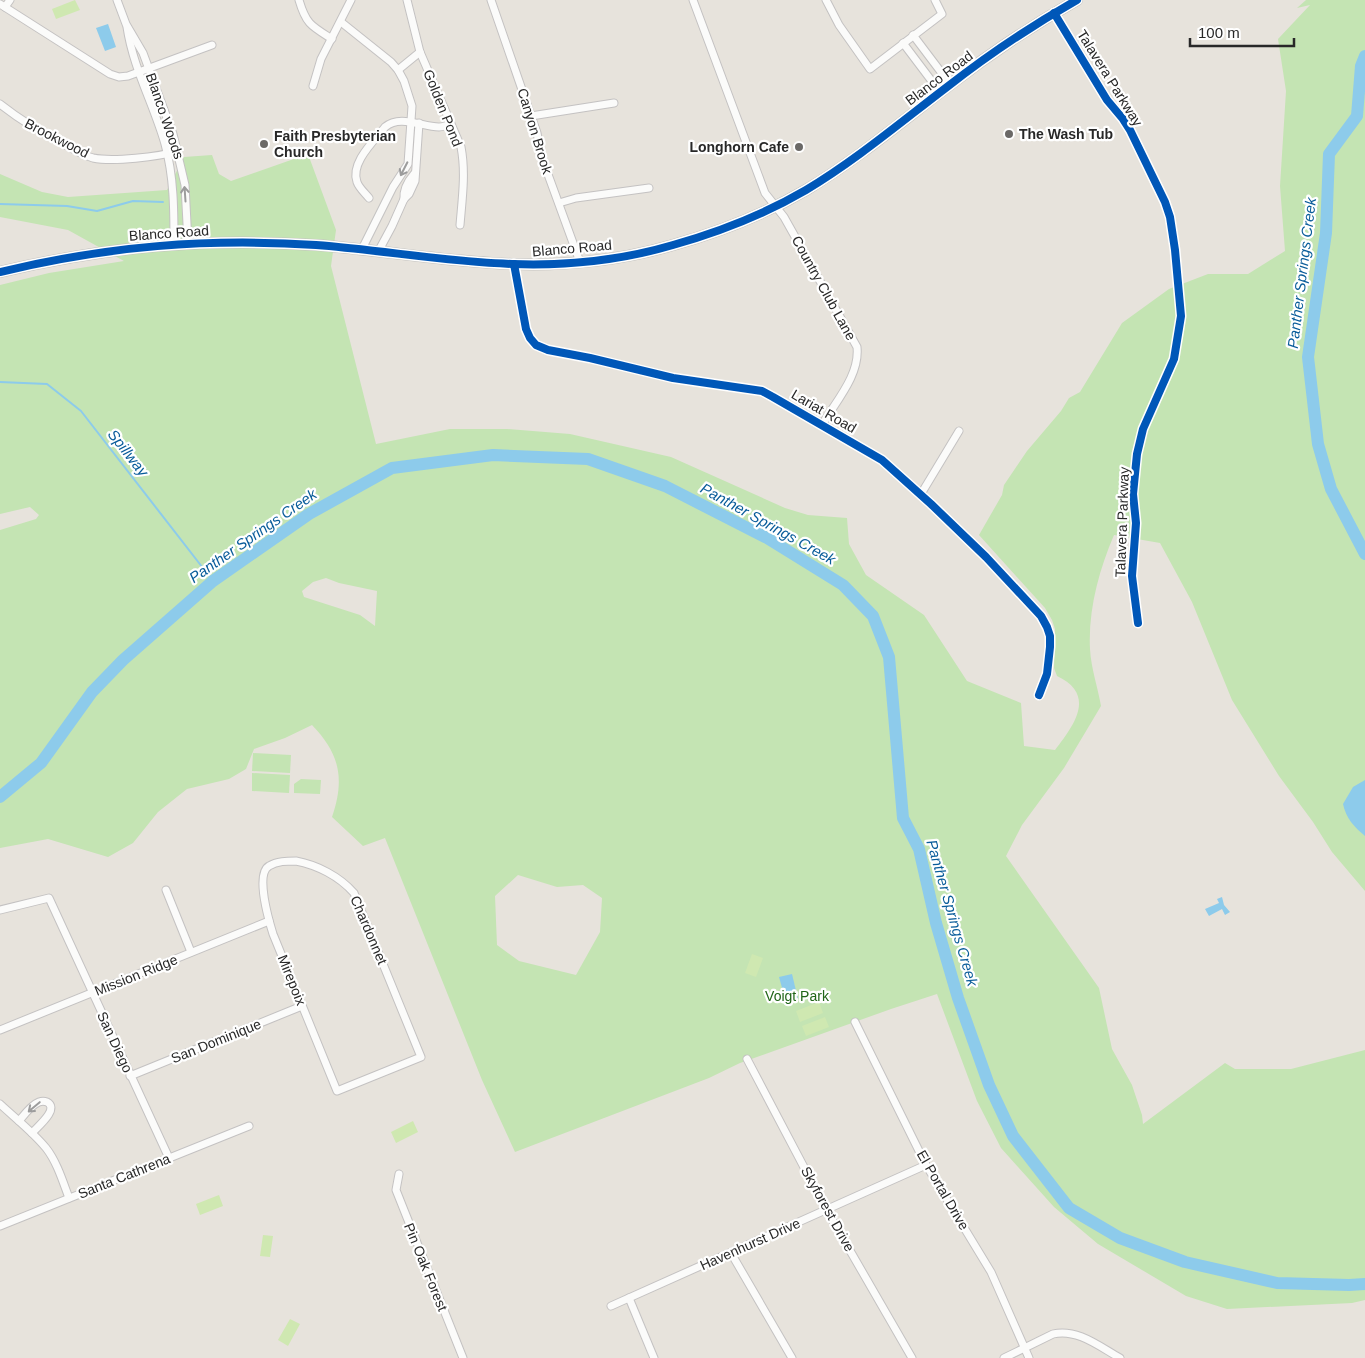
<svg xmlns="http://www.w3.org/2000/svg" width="1365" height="1358" font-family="Arial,sans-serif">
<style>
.green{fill:#c4e4b3;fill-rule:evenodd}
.pitch{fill:#cfe8b1}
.water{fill:#8dcbeb}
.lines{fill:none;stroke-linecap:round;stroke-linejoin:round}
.stream{stroke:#8dcbeb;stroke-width:2}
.river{stroke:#8dcbeb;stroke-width:12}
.street-casing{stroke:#c4c2c2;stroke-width:9}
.primary-casing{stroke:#c3c2bf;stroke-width:12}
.street{stroke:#fbfbfa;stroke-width:7}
.primary{stroke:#e6e2d1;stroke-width:10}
.cycleway-casing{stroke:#fff;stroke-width:11}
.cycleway{stroke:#0057b8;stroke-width:8}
.oneway{stroke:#9c9c9c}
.poi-dot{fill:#6b6967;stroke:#fff;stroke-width:2}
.labels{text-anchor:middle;stroke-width:4.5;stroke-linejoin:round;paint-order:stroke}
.street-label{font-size:14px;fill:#282828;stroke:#fff}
.poi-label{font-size:14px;font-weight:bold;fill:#282828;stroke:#fff;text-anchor:start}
.park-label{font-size:14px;fill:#206517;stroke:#fff}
.water-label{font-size:15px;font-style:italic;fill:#095c9a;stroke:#fff}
</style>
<rect width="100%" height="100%" fill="#e7e3dc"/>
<g class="green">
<path d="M 1306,0 L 1365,0 L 1365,891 L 1332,852 L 1313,822 L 1279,776 L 1232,700 L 1192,602 L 1160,543 L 1114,535 C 1099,570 1088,610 1090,649 C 1091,668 1098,688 1101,706 L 1064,768 L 1022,825 L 1006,856 L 1099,988 L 1112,1049 L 1132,1085 L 1142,1115 L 1143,1124 L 1225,1063 L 1235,1069 L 1291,1069 L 1365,1050 L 1365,1300 L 1352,1303 L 1227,1309 L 1186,1296 L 1098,1244 L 1054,1207 L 1001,1148 L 977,1101 L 937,994 L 891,1009 L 740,1063 L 709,1078 L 515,1152 L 482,1080 L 385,838 L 363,846 L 332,817 C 345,779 340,754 312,725 L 285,738 L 254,749 L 246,769 L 229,779 L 187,789 L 158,812 L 133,843 L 108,857 L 48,839 L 0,848 L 0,530 L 36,519 L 39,515 L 30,507 L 0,514 L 0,285 L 49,273 L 124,261 L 68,230 L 0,217 L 0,174 L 42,192 L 68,197 L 167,190 L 184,157 L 212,155 L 219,174 L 231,181 L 308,154 L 336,230 L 331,266 L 376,444 L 450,429 L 507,429 L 570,434 L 671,457 L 785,508 L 808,515 L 847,518 L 849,544 L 866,575 L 924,615 L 967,681 L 1021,703 L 1024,746 L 1055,750 C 1074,725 1097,695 1057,676 L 1054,668 L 1055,629 L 1052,620 L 1045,608 L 979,535 L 1002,495 L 1004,485 L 1027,451 L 1061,411 L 1069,398 L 1080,392 L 1122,323 L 1169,289 L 1208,274 L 1248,274 L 1285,251 L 1280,186 L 1286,91 L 1278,39 L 1310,5 L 1297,8 ZM 326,578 L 339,583 L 377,591 L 375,626 L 360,615 L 304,597 L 302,591 L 313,582 ZM 518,875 L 557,887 L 583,885 L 602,898 L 600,932 L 576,975 L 519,961 L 497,945 L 495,896 Z"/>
<polygon points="253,753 291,755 290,773 252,771"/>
<polygon points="252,773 290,775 289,793 252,791"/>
<polygon points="301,779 321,780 320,794 294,793 294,784"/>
</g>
<g class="pitch">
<polygon points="75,0 80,10 56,19 52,9"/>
<polygon points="752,954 763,958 756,977 745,973"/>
<polygon points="819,1002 823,1013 800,1022 796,1011"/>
<polygon points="825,1017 829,1027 806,1036 802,1026"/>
<polygon points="413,1121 418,1132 396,1143 391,1132"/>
<polygon points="219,1195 223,1206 200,1215 196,1204"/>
<polygon points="263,1235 273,1236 270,1257 260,1256"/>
<polygon points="290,1319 300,1324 288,1346 278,1340"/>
</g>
<g class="water">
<polygon points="108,24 116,47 105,51 96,28"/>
<path d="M 1365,780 L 1365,836 C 1354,827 1346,818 1343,804 L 1353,787 Z"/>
<polygon points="1222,897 1224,905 1230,912 1225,915 1222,909 1209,916 1205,909 1219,903 1217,899"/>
<polygon points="792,974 798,999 786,1002 779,977"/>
</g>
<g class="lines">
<g class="stream">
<polyline points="0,204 67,206 97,211 133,201 163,202"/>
<polyline points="0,382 47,384 81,411 213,581"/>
</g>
<g class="river">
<polyline points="1365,56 1361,66 1357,116 1329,154 1326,233 1308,357 1318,444 1331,489 1365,554"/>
<polyline points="0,797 41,763 92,692 123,660 213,581 309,514 392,468 493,455 588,459 665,486 767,538 843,585 873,616 889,657 903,818 919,849 936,923 958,998 989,1085 1013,1136 1069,1208 1120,1238 1185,1262 1277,1283 1349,1285 1365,1284"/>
</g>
<defs>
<g id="street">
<polyline points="117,0 126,24 143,53 173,134 185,185 188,243"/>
<path d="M 299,0 C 306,24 311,26 332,39"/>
<path d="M 407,0 L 420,52 L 461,147 C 466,173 462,200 460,225"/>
<polyline points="491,0 537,133 542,158 580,262"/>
<path d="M 693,0 L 765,193 L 784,217 L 857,347 C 860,375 836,401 822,425"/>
<polyline points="826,0 839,25 870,69 942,14 935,0"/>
<polyline points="0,4 110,74 119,77 128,76 212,45"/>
<polyline points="5,7 10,0"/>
<polyline points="1054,13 1107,100 1123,119 1130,130 1165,202 1170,217 1175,250 1181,316 1174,359 1143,429 1137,454 1133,494 1136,523 1132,576 1138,623"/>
<polyline points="341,22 391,62 398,70 404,81 412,106 408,164 393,187 362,249"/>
<path d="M 127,27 C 133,68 154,105 165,144 C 174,177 174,210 174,244"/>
<polyline points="913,35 950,84"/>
<polyline points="903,43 940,92"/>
<polyline points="398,70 420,52"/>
<polyline points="313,86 321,59 351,0"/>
<path d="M 0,104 C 19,119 40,132 62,143 C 72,149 82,155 93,158 C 113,162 158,157 178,151"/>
<polyline points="531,116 614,103"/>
<path d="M 369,198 C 365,193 359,188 357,182 C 350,163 374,141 385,127 C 400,114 422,127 439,127 C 443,127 447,125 451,125"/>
<path d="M 404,199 C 403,189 408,181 414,174"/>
<polyline points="559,203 576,198 649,188"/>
<polyline points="378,252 392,226 404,199 409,194 415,181 419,123"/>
<polyline points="514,264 526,329 530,338 536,345 548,350 590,358 673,378 762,391 773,397 882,460 931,504 986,557 1041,616 1047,627 1050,636 1050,647 1047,674 1039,695"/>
<polyline points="921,494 959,431"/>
<path d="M 296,861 C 317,865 339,876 354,893 L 421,1057 L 337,1091 L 273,934 C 269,921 255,874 269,866 C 277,861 287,861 296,861 Z"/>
<polyline points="166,890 191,952"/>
<polyline points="0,910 49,898 169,1158"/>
<polyline points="855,1022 926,1165 991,1272 1029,1358"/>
<polyline points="0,1030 269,921"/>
<polyline points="747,1059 826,1209 912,1358"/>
<polyline points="130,1076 302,1006"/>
<path d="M 0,1104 C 15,1118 33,1132 46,1148 C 57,1162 63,1182 69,1198"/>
<path d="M 19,1121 C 24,1115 31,1105 39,1102 C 42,1101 44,1101 47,1102 C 60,1109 37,1127 32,1133"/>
<polyline points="399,1174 396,1190 463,1358"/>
<polyline points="0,1226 249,1126"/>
<polyline points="731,1253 792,1358"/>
<polyline points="629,1298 654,1358"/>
<polyline points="611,1306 926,1165"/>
<path d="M 1004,1358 L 1053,1334 C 1077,1328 1100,1347 1120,1358"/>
</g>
<path id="primary" d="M 0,272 C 108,246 206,238 316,245 C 382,250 447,262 512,264 C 566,266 622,260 673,245 C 719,232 765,214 806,190 C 856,160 901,122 947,87 C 988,55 1031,26 1077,0"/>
</defs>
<use href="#street" class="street-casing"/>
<use href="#primary" class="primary-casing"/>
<use href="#street" class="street"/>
<use href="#primary" class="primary"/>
<defs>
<g id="cycleway">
<polyline points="1054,13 1107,100 1123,119 1130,130 1165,202 1170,217 1175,250 1181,316 1174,359 1143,429 1137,454 1133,494 1136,523 1132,576 1138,623"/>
<polyline points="514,264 526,329 530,338 536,345 548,350 590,358 673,378 762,391 773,397 882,460 931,504 986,557 1041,616 1047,627 1050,636 1050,647 1047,674 1039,695"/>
<path d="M 0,272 C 108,246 206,238 316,245 C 382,250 447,262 512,264 C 566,266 622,260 673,245 C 719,232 765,214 806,190 C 856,160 901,122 947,87 C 988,55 1031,26 1077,0"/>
</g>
</defs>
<use href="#cycleway" class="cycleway-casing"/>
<use href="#cycleway" class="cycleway"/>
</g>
<defs><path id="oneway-shaft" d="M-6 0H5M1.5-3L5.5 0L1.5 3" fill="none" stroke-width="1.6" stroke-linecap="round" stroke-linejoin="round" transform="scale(1.25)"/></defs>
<g class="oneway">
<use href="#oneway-shaft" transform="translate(404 169) rotate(117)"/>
<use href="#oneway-shaft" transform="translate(185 194) rotate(-94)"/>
<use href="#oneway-shaft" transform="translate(34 1107) rotate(140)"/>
</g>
<g class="poi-dot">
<circle cx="1009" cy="134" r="5"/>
<circle cx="264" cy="144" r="5"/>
<circle cx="799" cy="147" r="5"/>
</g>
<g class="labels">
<g class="street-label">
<text transform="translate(939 78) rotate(-37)" y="5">Blanco Road</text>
<text transform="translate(1110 78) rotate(58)" y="5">Talavera Parkway</text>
<text transform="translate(443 108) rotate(68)" y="5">Golden Pond</text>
<text transform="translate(165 116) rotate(71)" y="5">Blanco Woods</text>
<text transform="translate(535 131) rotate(73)" y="5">Canyon Brook</text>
<text transform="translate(57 138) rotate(27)" y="5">Brookwood</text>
<text transform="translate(169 233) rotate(-4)" y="5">Blanco Road</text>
<text transform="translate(572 248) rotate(-5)" y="5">Blanco Road</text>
<text transform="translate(824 288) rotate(61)" y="5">Country Club Lane</text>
<text transform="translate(824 411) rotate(30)" y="5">Lariat Road</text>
<text transform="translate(1122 522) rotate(-88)" y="5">Talavera Parkway</text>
<text transform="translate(369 930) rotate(67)" y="5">Chardonnet</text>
<text transform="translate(136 975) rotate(-22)" y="5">Mission Ridge</text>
<text transform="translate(292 980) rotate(68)" y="5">Mirepoix</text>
<text transform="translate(216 1041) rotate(-22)" y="5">San Dominique</text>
<text transform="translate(115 1042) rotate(65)" y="5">San Diego</text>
<text transform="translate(124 1176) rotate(-22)" y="5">Santa Cathrena</text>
<text transform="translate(943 1190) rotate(60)" y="5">El Portal Drive</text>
<text transform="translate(828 1209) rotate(61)" y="5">Skyforest Drive</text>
<text transform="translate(750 1244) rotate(-24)" y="5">Havenhurst Drive</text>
<text transform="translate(426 1267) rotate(68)" y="5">Pin Oak Forest</text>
</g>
<g class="poi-label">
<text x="1019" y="139">The Wash Tub</text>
<text x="274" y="141">Faith Presbyterian<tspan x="274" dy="16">Church</tspan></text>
<text x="789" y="152" text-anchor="end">Longhorn Cafe</text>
</g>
<g class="park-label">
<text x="797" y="1001">Voigt Park</text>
</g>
<g class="water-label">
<text transform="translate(1302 273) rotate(-83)" y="5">Panther Springs Creek</text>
<text transform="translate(128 453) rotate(52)" y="5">Spillway</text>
<text transform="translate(768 524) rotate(29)" y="5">Panther Springs Creek</text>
<text transform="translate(253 536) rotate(-35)" y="5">Panther Springs Creek</text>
<text transform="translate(952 913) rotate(74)" y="5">Panther Springs Creek</text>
</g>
</g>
<path d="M1190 38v8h104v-8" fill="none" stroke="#282828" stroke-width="2.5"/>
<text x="1198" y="38" font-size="15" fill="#282828" stroke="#ffffff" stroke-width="4" paint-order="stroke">100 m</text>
</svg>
